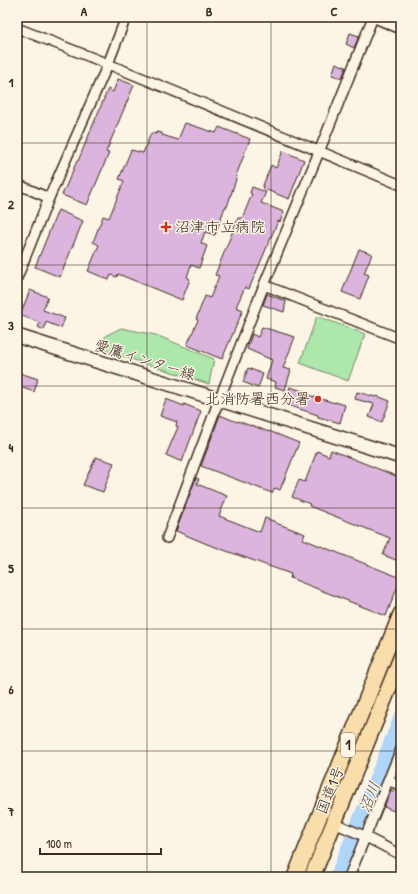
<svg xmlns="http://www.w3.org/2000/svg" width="418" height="894" font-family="'Patrick Hand','Klee One',sans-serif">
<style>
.green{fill:#ade7ac;stroke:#748865}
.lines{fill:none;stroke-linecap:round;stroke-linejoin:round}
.river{stroke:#afd5f9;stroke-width:15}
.building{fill:#dbb5dd;stroke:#3b2a1e}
.minor-casing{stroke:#3b2a1e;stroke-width:12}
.tertiary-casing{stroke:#3b2a1e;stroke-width:14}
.secondary-casing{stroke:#3b2a1e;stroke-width:16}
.trunk-casing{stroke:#3b2a1e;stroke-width:18}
.minor{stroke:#fcf5e5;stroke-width:9}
.tertiary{stroke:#fcf5e5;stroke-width:11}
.secondary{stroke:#fcf5e5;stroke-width:13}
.trunk{stroke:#f9ddab;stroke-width:15}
.grid{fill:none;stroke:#3b2a1e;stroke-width:1;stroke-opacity:0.55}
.poi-dot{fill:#c8321e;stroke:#fcf5e5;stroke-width:1.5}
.labels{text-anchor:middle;stroke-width:3;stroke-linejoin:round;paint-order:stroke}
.shield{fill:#fcf5e5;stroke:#75675a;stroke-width:1}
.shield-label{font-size:14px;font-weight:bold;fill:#3b2a1e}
.poi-label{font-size:15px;fill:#3b2a1e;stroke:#fcf5e5;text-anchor:start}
.street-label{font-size:15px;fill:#3b2a1e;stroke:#fcf5e5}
.water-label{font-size:16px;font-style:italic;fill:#585555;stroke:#fcf5e5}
.neatline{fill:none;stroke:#3b2a1e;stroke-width:1.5}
.grid-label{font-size:13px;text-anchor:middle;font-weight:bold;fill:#3b2a1e}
</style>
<rect width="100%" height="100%" fill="#fcf5e5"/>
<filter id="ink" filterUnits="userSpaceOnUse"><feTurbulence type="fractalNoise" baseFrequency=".025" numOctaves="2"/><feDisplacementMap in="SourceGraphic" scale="8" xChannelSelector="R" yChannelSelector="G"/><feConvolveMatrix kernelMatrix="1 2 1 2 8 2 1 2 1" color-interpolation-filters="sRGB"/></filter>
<g filter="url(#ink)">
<g class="green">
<polygon points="317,316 365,334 348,381 300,363"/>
<polygon points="121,328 156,335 214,359 209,384 106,351 105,336"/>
</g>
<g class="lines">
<polyline class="river" points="337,877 401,718"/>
</g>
<g class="building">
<polygon points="350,33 359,36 354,48 346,44"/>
<polygon points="336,63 346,67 342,78 332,75"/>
<polygon points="118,79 134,85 106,152 109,153 87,205 62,195 77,161 78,161 108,89 113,92"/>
<polygon points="185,123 216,133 219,127 250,139 236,176 237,176 227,207 225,207 215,235 205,232 201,243 207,246 199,268 191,265 187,277 190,279 182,300 118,274 117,277 111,275 109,280 88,271 99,245 93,242 103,216 109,218 124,181 119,179 131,150 143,153 151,133 156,134 156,132 162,133 162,135 178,140"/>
<polygon points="283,151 304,160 289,199 262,188 271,165 276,168"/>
<polygon points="252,187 266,192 261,203 284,212 280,222 278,221 249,289 245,287 236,307 243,310 222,359 187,345 198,320 196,319 205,296 210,298 219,276 215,275 238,218 242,218 246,209 252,194 250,193"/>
<polygon points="58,210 83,221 60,277 35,267"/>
<polygon points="359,249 372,254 364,273 369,275 360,299 342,292"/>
<polygon points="30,290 48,297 43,310 65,318 61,328 46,322 44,330 38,327 40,323 20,315"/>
<polygon points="267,294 286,301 284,312 263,305"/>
<polygon points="262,327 295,337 283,368 291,370 285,390 275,387 276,382 266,379 272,360 247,349 252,334 258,337"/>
<polygon points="248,368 263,374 258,388 243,382"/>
<polygon points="17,372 38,379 34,392 17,386"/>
<polygon points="290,387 309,393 308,395 335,403 335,402 345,405 340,423 318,417 318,415 284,404"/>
<polygon points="357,392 376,397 377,396 390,401 382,422 369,417 374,404 355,399"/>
<polygon points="166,399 184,406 184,404 201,411 182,462 166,455 178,427 176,426 177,422 160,416"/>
<polygon points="220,415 237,422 238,421 251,426 251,425 269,432 269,431 299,443 280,490 275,488 272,493 201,466"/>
<polygon points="331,450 401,478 401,562 383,555 390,538 309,506 310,504 292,497 299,480 305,482 317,451 329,456"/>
<polygon points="96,457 114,463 103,492 83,485"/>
<polygon points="196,478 199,479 197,484 227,496 219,516 260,532 265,518 276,522 276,523 305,534 303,539 401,578 386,616 290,578 291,574 207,544 176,531"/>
<polygon points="391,790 401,794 401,814 384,807"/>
</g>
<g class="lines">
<defs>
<g id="minor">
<polyline points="17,28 108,64 401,185"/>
<polyline points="17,184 49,198"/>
<polyline points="17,278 49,198 108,64 126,17"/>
<polyline points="264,285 401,339"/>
<polyline points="167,538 219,400 264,285 319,152 373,17"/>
<polyline points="388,780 401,786"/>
<polyline points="334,823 362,835 401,855"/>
<polyline points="349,877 401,749"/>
</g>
<polyline id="tertiary" points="375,17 401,28"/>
<polyline id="secondary" points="17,336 401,457"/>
<g id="trunk">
<polyline points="295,877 319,817 401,614"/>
<polyline points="312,877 401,658"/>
</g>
</defs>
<use href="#minor" class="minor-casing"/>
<use href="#tertiary" class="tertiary-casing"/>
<use href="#secondary" class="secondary-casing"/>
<use href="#trunk" class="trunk-casing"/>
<use href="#minor" class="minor"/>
<use href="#tertiary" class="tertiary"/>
<use href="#secondary" class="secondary"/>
<use href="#trunk" class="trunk"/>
</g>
</g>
<path class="grid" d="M 147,17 L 147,877M 271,17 L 271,877M 17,143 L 401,143M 17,265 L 401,265M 17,386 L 401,386M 17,508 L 401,508M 17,629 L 401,629M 17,751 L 401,751"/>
<g class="poi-dot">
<path d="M164 221h4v4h4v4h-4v4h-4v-4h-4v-4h4z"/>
<circle cx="318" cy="399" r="4"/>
</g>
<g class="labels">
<rect class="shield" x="341" y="733" width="14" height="24" rx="3"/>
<g class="shield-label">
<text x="348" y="750">1</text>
</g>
<g class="poi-label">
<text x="175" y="232">沼津市立病院</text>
<text x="310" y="404" text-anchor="end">北消防署西分署</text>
</g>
<g class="street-label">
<text transform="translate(145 360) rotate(17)" y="5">愛鷹インター線</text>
<text transform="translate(330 790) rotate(-68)" y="5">国道1号</text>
</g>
<g class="water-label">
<text transform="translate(369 797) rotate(-68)" y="6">沼川</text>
</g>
</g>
<rect width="418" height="894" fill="none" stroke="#fcf5e5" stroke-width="44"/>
<path d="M40 848v6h121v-6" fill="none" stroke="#3b2a1e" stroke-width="2"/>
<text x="46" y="848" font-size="12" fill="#3b2a1e" stroke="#fcf5e5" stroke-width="3" paint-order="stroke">100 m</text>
<rect x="22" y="22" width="374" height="850" class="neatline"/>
<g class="grid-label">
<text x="84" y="16">A</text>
<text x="209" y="16">B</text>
<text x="334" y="16">C</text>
<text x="11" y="87">1</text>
<text x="11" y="209">2</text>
<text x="11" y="330">3</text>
<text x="11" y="452">4</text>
<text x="11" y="573">5</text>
<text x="11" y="694">6</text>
<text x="11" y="816">7</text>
</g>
</svg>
